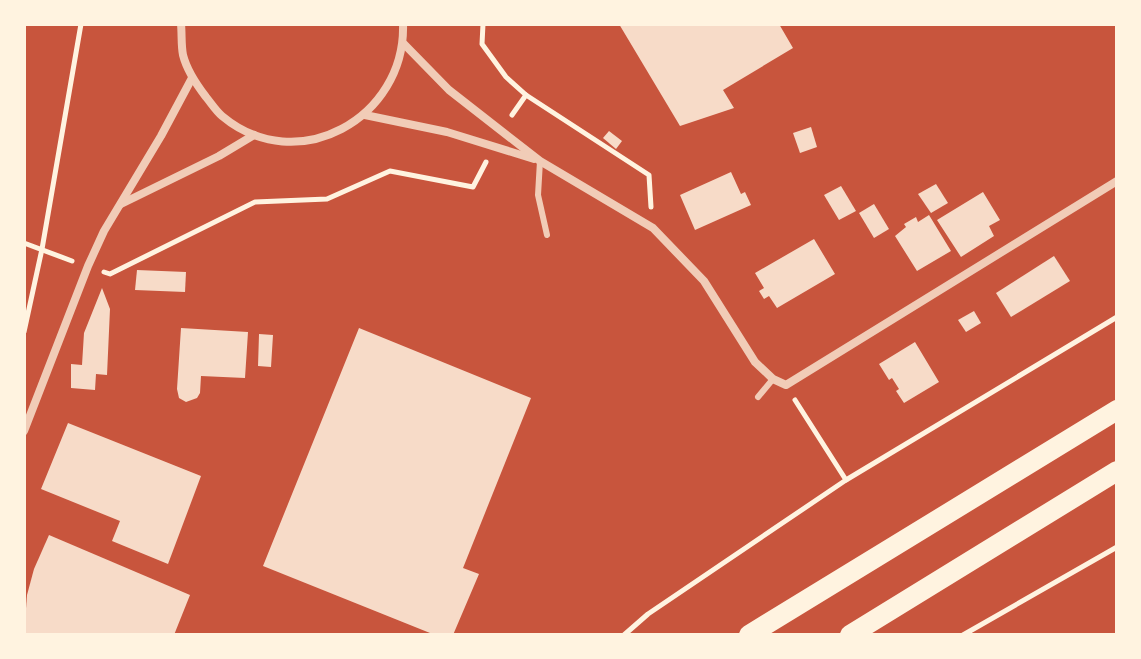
<svg xmlns="http://www.w3.org/2000/svg" width="1141" height="659" font-family="Jost,sans-serif">
<style>
.building{fill:#f7dbc8}
.lines{fill:none;stroke-linecap:round;stroke-linejoin:round}
.path{stroke:#fff3e0;stroke-width:5}
.service{stroke:#f1ccb7;stroke-width:6}
.minor{stroke:#f1ccb7;stroke-width:8}
.primary{stroke:#fff3e0;stroke-width:20}
</style>
<rect width="100%" height="100%" fill="#c8553d"/>
<g class="building">
<polygon points="619,24 779,24 793,48 723,90 734,108 680,126"/>
<polygon points="811,127 817,147 800,153 793,133"/>
<polygon points="609,131 622,141 616,149 603,138"/>
<polygon points="731,172 741,194 745,192 751,205 695,230 680,195"/>
<polygon points="936,184 948,203 931,213 918,194"/>
<polygon points="841,186 856,211 839,220 824,195"/>
<polygon points="983,192 1000,220 989,226 994,236 961,257 937,220"/>
<polygon points="874,204 889,229 874,238 859,213"/>
<polygon points="929,215 951,251 917,271 895,236 906,227 904,224 916,217 918,222"/>
<polygon points="814,239 835,274 777,308 769,296 764,299 759,291 764,288 755,273"/>
<polygon points="1054,256 1070,281 1011,317 996,293"/>
<polygon points="137,270 186,272 185,292 135,290"/>
<polygon points="102,288 110,309 107,375 96,374 95,390 71,388 71,364 82,365 84,333"/>
<polygon points="974,311 981,323 966,332 958,320"/>
<polygon points="181,328 248,332 245,378 201,376 200,393 197,398 186,402 179,398 177,389"/>
<polygon points="359,328 531,398 463,568 479,574 453,635 435,635 263,566"/>
<polygon points="259,334 273,335 271,367 258,366"/>
<polygon points="915,342 939,382 904,403 896,391 899,389 892,378 889,380 879,364"/>
<polygon points="68,423 201,476 168,564 112,541 120,521 41,489"/>
<polygon points="49,535 190,595 174,635 24,635 27,595 34,569"/>
</g>
<g class="lines">
<g class="path">
<polyline points="483,24 482,44 506,77 526,95 649,175 651,207"/>
<polyline points="512,115 526,95"/>
<polyline points="24,243 72,261"/>
<polyline points="104,272 110,274 255,202 327,199 390,171 473,187 486,162"/>
<polyline points="24,332 42,249 81,24"/>
<polyline points="795,400 846,480"/>
<polyline points="624,635 648,614 846,480 1117,317"/>
<polyline points="963,635 1117,547"/>
</g>
<g class="service">
<polyline points="540,161 538,195 547,235"/>
<polyline points="758,397 773,379"/>
</g>
<g class="minor">
<path d="M 181,24 C 182,34 181,45 183,55 C 187,71 196,84 206,97 C 211,103 216,111 222,116 C 297,179 406,118 403,24"/>
<polyline points="404,44 449,90 540,161 653,228 704,281 755,362 773,379 786,385 1117,181"/>
<polyline points="365,115 447,132 534,159"/>
<polyline points="121,204 219,156 254,135"/>
<polyline points="24,431 88,266 104,231 161,136 192,78"/>
</g>
<g class="primary">
<polyline points="749,635 1117,410"/>
<polyline points="850,635 1117,471"/>
</g>
</g>
<rect width="1141" height="659" fill="none" stroke="#fff3e0" stroke-width="52"/>
</svg>
